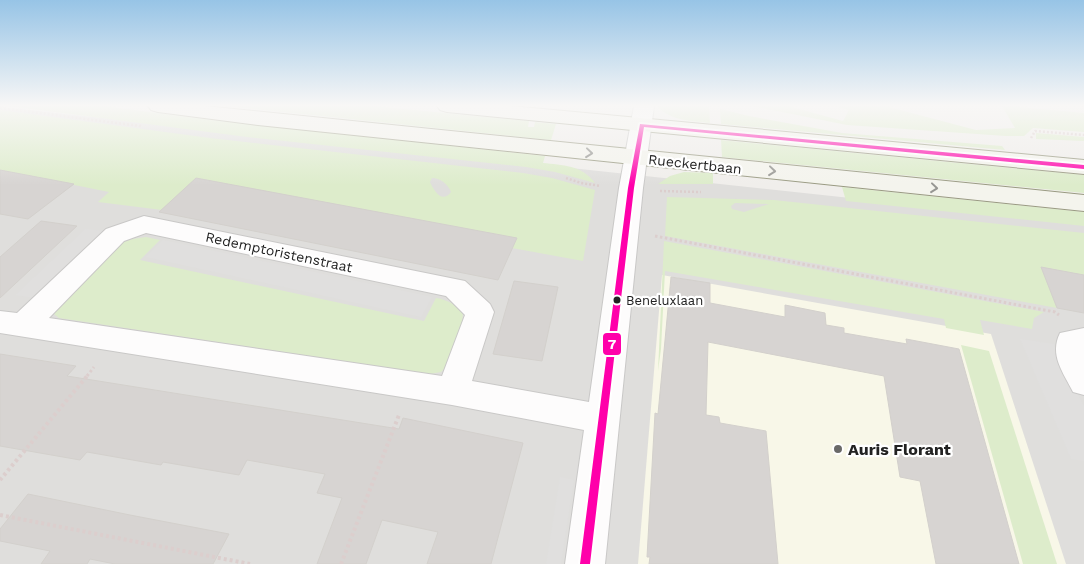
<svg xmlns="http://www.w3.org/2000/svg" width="1084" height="564" font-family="'Work Sans',sans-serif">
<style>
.residential{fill:#dfdedc}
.education{fill:#f8f7e8}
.grass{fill:#ddeccb;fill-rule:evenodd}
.parking{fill:#e0dfde}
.building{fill:#d7d4d2;stroke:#d3d0cc}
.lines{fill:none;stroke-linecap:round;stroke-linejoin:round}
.street-casing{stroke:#c9c8c7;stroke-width:2}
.secondary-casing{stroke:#999a82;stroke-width:2}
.path-far2{stroke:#dccecd;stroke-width:2.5;stroke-dasharray:2 2;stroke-linecap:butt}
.path-far1{stroke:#dccecd;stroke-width:3;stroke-dasharray:2.5 2.5;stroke-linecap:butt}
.path{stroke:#dccecd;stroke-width:4;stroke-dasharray:3 3;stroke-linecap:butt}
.street{fill:#fdfcfc;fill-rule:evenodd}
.secondary{fill:#f4f4ed;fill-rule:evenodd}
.bus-1-casing{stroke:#fff;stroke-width:4}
.bus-1{fill:#f0a;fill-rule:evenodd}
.oneway{stroke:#969692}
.bus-dot{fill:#222;stroke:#fff;stroke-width:2}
.poi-dot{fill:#6a6968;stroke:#fff;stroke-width:2}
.labels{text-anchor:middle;stroke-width:4.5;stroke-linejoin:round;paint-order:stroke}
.bus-label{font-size:13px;fill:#222;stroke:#fff;text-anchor:start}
.street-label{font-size:14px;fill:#222;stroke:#fff}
.near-poi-label{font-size:16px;font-weight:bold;fill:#222;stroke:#fff;text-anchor:start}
.line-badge{stroke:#fff;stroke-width:2}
.badge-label{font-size:14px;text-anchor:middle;font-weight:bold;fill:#fff}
</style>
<rect width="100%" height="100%" fill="#f0eeeb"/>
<polygon class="residential" points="0,107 1084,223 1084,564 0,564"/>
<polygon class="education" points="662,275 991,334 1066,564 638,564"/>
<g class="grass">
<path d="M 9,106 L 103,106 L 219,121 L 545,156 L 543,163 C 562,165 582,165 595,183 L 555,172 L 526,167 L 247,137 Z"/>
<polygon points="225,106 372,106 529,121 528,127 534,127 535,122 556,124 551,140"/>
<path d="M 657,106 L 709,106 L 710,123 C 692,121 671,121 657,106 Z"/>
<polygon points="752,106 788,106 843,121 849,110 834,106 885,106 976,130 1015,128 1002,106 1008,106 1084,113 1084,132 1033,128 1024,136 1006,136 847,125"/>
<polygon points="720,109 749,116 842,133 1002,146 1005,150 721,124"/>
<path d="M 0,110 L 210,138 L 523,173 L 552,178 L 595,190 L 583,261 L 512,248 L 516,238 L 196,178 L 162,210 L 98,202 L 109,192 L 0,170 ZM 432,178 C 440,178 448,184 451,192 C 442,204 434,191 430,182 Z"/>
<polygon points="1036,133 1084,137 1084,141 1036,139"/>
<polygon points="721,140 1084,175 1084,193 722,157"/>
<polygon points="684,172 713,173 713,184 658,184 670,176"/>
<polygon points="842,187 1084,212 1084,226 846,201"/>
<path d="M 667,197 L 774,200 L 1084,233 L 1084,275 L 1042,267 L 1057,308 L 665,236 ZM 735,203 L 768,204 L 769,204 L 744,212 L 732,209 L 731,206 Z"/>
<path d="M 146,237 L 160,240 L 140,260 L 424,321 L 436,298 C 448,300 454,304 463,312 L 462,323 L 445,368 L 441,372 L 430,374 L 59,318 L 54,314 L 54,311 L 120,243 L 133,239 Z"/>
<polygon points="664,241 1044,312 1034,318 1032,329 980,320 984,335 946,328 944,319 665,271 661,349 658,371"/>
<polygon points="961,345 989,351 1057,564 1023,564"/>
</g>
<g class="parking">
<polygon points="85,229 105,231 37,298 15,295"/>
<polygon points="163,240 432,297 421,317 146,257"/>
<polygon points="1020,339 1054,344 1084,406 1084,461 1071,459"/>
<polygon points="560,477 574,480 561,564 546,564"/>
</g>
<g class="building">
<polygon points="0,170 74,184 28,219 0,214"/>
<polygon points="196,178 517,238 498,280 159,212"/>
<polygon points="41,221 77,226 0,298 0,257"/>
<polygon points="1041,267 1084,275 1084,313 1057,308"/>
<polygon points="671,277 710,283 710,303 785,317 785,305 825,313 826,325 844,328 844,333 907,344 906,339 959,349 1019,564 936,564 920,481 900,477 884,376 708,342 706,415 719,417 720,423 766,431 778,564 649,564 650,557 647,557 655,413 658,414"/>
<polygon points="514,281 558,287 542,361 493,354"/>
<polygon points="0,354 76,366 67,376 399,429 403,418 523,443 491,564 427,564 438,532 382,520 366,564 317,564 342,498 317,493 325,474 247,460 239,475 163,462 161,465 87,452 80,460 0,446"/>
<polygon points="28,494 130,515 229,534 213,564 115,564 90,559 87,564 41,564 50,551 0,541 0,529"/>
</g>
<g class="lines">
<defs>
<g id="street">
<path d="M 634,106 L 654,106 L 643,188 L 605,564 L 565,564 L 584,430 L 452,405 L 0,333 L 0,311 L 17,313 L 106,229 L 144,216 L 465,281 L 490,304 L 494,312 L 472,381 L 589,402 L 619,188 ZM 146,233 L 446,296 L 465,315 L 442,376 L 49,318 L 124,241 Z"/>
<path d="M 1084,328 L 1084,395 L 1073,392 C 1063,372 1049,355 1060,333 Z"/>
</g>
<g id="secondary">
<polygon points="148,106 205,106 1084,195 1084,211 258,125 158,112 151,110"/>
<polygon points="437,106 511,106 1084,160 1084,174 447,112 440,110"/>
</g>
</defs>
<use href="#street" class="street-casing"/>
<use href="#secondary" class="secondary-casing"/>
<g class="path-far2">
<polyline points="0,108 141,126"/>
<polyline points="1031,138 1035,131 1084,135"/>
<polyline points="566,178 581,183 601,186"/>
<polyline points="660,191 701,192"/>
</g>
<g class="path-far1">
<polyline points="655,236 1055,312 1059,315"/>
<polyline points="87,376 94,367"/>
</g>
<g class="path">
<polyline points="0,480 88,375"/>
<polyline points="0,515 250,564"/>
<polyline points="341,564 399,415"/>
</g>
<use href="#street" class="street"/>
<use href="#secondary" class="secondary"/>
<defs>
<polygon id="bus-1" points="640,124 1084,165 1084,169 644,127 634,188 590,564 580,564 628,188"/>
</defs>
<use href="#bus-1" class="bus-1-casing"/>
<use href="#bus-1" class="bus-1"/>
</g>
<defs><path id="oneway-chevron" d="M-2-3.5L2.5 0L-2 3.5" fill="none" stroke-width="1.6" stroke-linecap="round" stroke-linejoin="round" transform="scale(1.25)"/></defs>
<g class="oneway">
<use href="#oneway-chevron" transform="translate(589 153) rotate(6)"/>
<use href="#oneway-chevron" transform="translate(772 171) rotate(6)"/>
<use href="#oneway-chevron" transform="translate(934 188) rotate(6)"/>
</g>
<linearGradient id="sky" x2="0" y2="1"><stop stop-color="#97c4e6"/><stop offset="0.57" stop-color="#f8f7f6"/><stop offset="1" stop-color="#f8f7f6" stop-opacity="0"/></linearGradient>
<rect width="1084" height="185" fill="url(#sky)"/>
<circle class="bus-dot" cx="617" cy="300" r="4.5"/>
<circle class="poi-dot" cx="838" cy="449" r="5"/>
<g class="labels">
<g class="bus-label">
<text x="626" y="305">Beneluxlaan</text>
</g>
<g class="street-label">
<text transform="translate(695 164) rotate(6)" y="5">Rueckertbaan</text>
<text transform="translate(279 252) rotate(12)" y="5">Redemptoristenstraat</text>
</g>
<g class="near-poi-label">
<text x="848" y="455">Auris Florant</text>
</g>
</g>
<rect class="line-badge" x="602" y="332" width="20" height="24" rx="5" fill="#f0a"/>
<g class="badge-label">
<text x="612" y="349">7</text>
</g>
</svg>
